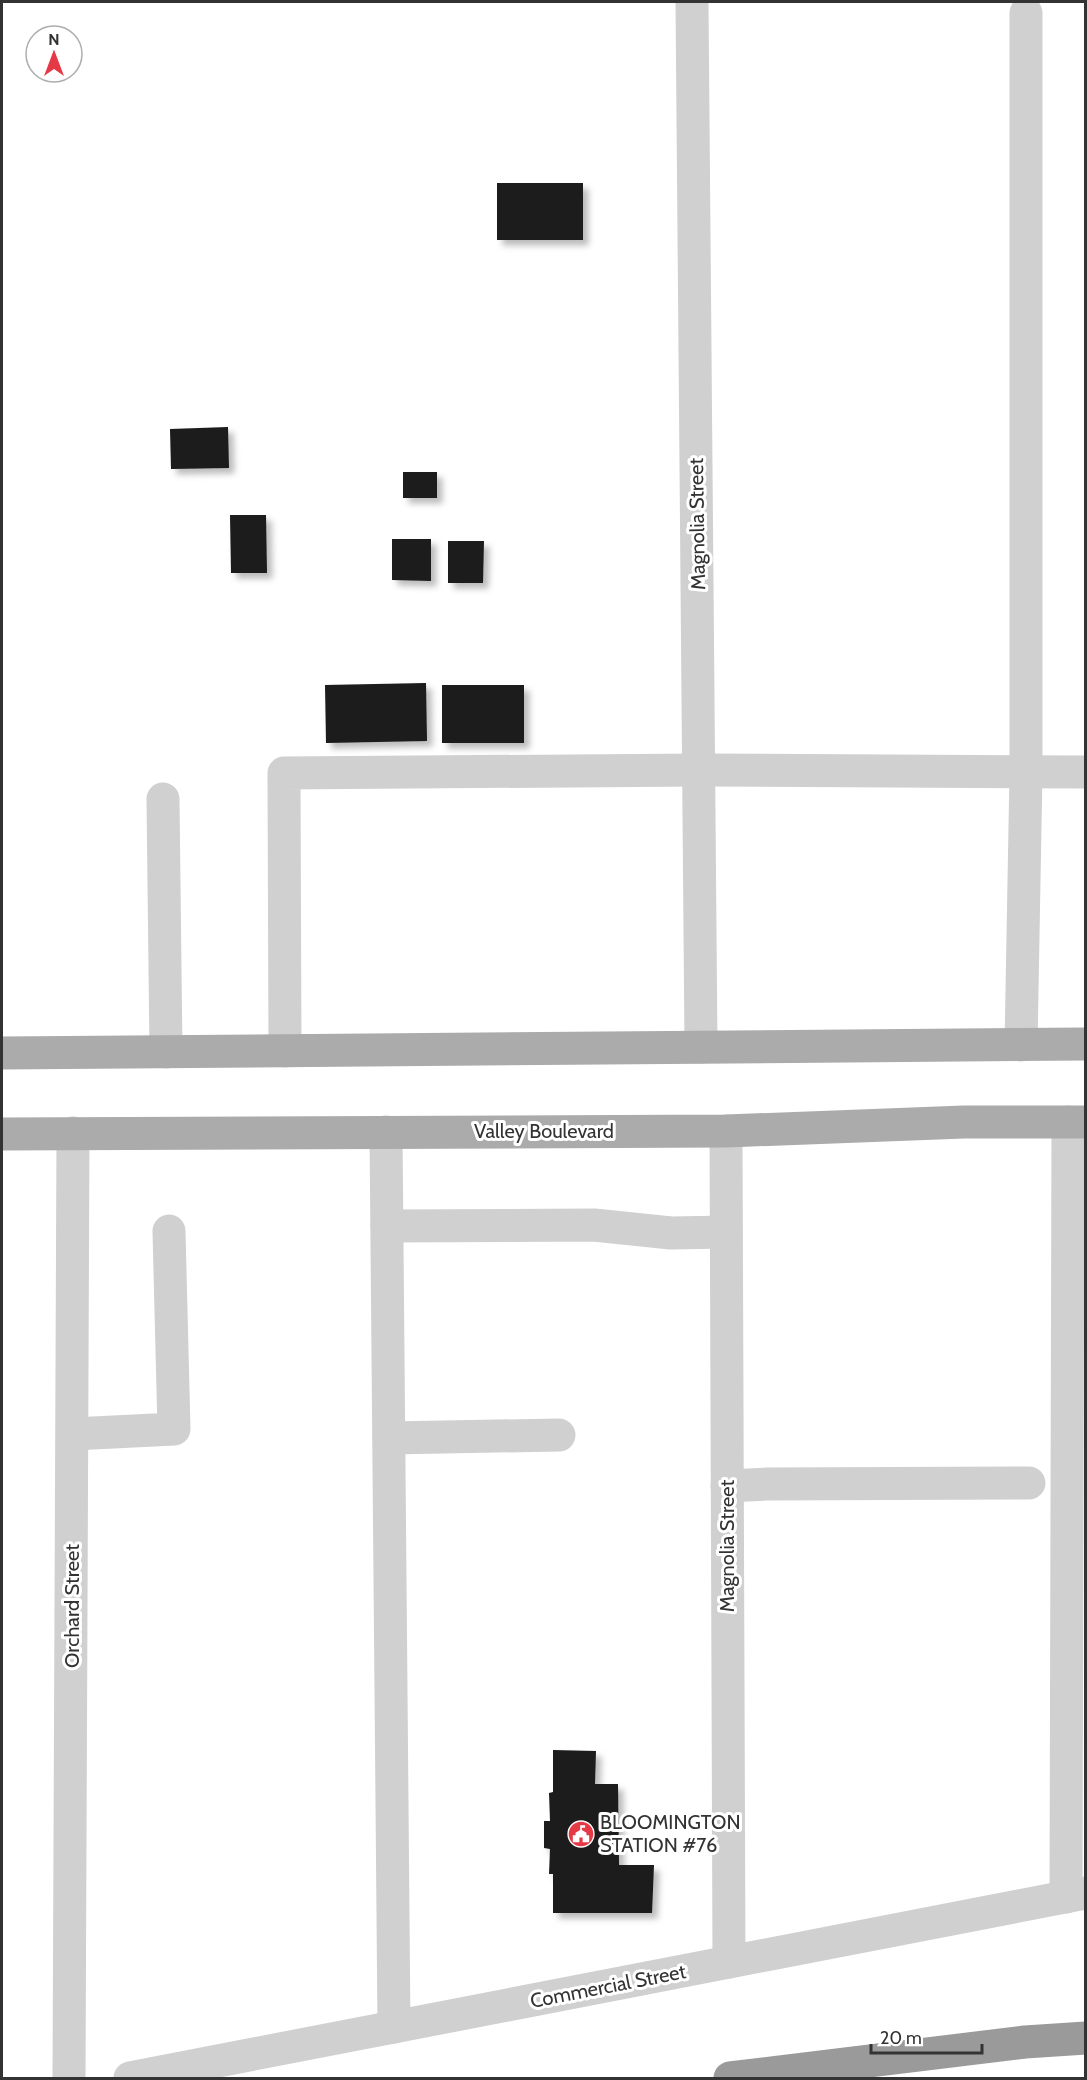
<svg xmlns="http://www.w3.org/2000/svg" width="1087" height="2080" font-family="Cabin,sans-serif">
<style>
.building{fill:#1a1a1a;filter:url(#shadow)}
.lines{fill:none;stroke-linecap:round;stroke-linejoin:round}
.minor{stroke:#d0d0d0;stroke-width:33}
.major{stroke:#ababab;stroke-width:33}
.highway{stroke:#9a9a9a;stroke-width:33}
.labels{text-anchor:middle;stroke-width:6;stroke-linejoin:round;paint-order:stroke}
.street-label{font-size:20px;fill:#333;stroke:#fff}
.poi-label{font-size:20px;fill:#333;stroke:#fff;text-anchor:start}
</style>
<defs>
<filter id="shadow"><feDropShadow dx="5.5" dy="5.5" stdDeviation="3" flood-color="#0004"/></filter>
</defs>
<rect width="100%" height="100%" fill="#fff"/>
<g class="building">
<rect x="497" y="183" width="86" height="57"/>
<polygon points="228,427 229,468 171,469 170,429"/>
<rect x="403" y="472" width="34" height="26"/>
<polygon points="230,515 266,515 267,573 231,573"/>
<polygon points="392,539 431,539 431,581 392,580"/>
<polygon points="448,541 484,541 483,583 448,583"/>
<polygon points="426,683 427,741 326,743 325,685"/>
<rect x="442" y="685" width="82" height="58"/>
<polygon points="553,1750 596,1751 595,1784 618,1784 619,1865 654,1865 652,1913 553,1913 553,1874 549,1874 550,1849 544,1848 544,1821 550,1821 549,1793 553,1792"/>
</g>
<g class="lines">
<g class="minor">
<polyline points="692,2 701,1047"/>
<polyline points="163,799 166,1052"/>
<polyline points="1021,1045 1026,772 1026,13"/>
<polyline points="285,1051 284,773 699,770 1086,772"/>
<polyline points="726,1131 729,1962"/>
<polyline points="386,1132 394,2027"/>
<polyline points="387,1226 594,1225 671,1233 726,1232"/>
<polyline points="73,1434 174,1429 169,1231"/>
<polyline points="389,1438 559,1435"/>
<polyline points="727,1486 767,1484 1029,1483"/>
<polyline points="1066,1897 1068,1122"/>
<polyline points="69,2078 73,1133"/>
<polyline points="130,2078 1086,1893"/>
</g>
<g class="major">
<polyline points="2,1053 1086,1044"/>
<polyline points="2,1134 726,1131 964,1122 1086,1122"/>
</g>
<polyline class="highway" points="730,2078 1025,2042 1086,2038"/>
</g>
<defs>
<symbol id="civic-disc" viewBox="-11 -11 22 22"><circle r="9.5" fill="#e63946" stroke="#fff"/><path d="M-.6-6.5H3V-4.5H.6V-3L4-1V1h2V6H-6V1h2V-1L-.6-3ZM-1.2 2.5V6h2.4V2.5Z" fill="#fff"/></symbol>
</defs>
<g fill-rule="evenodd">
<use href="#civic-disc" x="566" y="1819" width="30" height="30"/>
</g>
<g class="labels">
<g class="street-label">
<text transform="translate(697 524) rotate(-91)" y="7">Magnolia Street</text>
<text x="544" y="1138">Valley Boulevard</text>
<text transform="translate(727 1546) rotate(-90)" y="7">Magnolia Street</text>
<text transform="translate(72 1606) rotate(-90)" y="7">Orchard Street</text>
<text transform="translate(608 1986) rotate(-11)" y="7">Commercial Street</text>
</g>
<g class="poi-label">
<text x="600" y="1829">BLOOMINGTON<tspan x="600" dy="23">STATION #76</tspan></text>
</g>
</g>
<rect width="1087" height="2080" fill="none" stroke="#333333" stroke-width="6"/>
<g transform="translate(54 54)"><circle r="28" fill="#ffffff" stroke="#adadad" stroke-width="1.5"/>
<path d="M0-4.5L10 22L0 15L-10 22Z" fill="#e63946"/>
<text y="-9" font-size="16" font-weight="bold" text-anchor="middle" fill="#333333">N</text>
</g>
<path d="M871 2044v9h111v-9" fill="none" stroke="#333333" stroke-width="3"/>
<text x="880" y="2044" font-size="18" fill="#333333" stroke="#ffffff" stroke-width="4.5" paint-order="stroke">20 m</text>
</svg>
